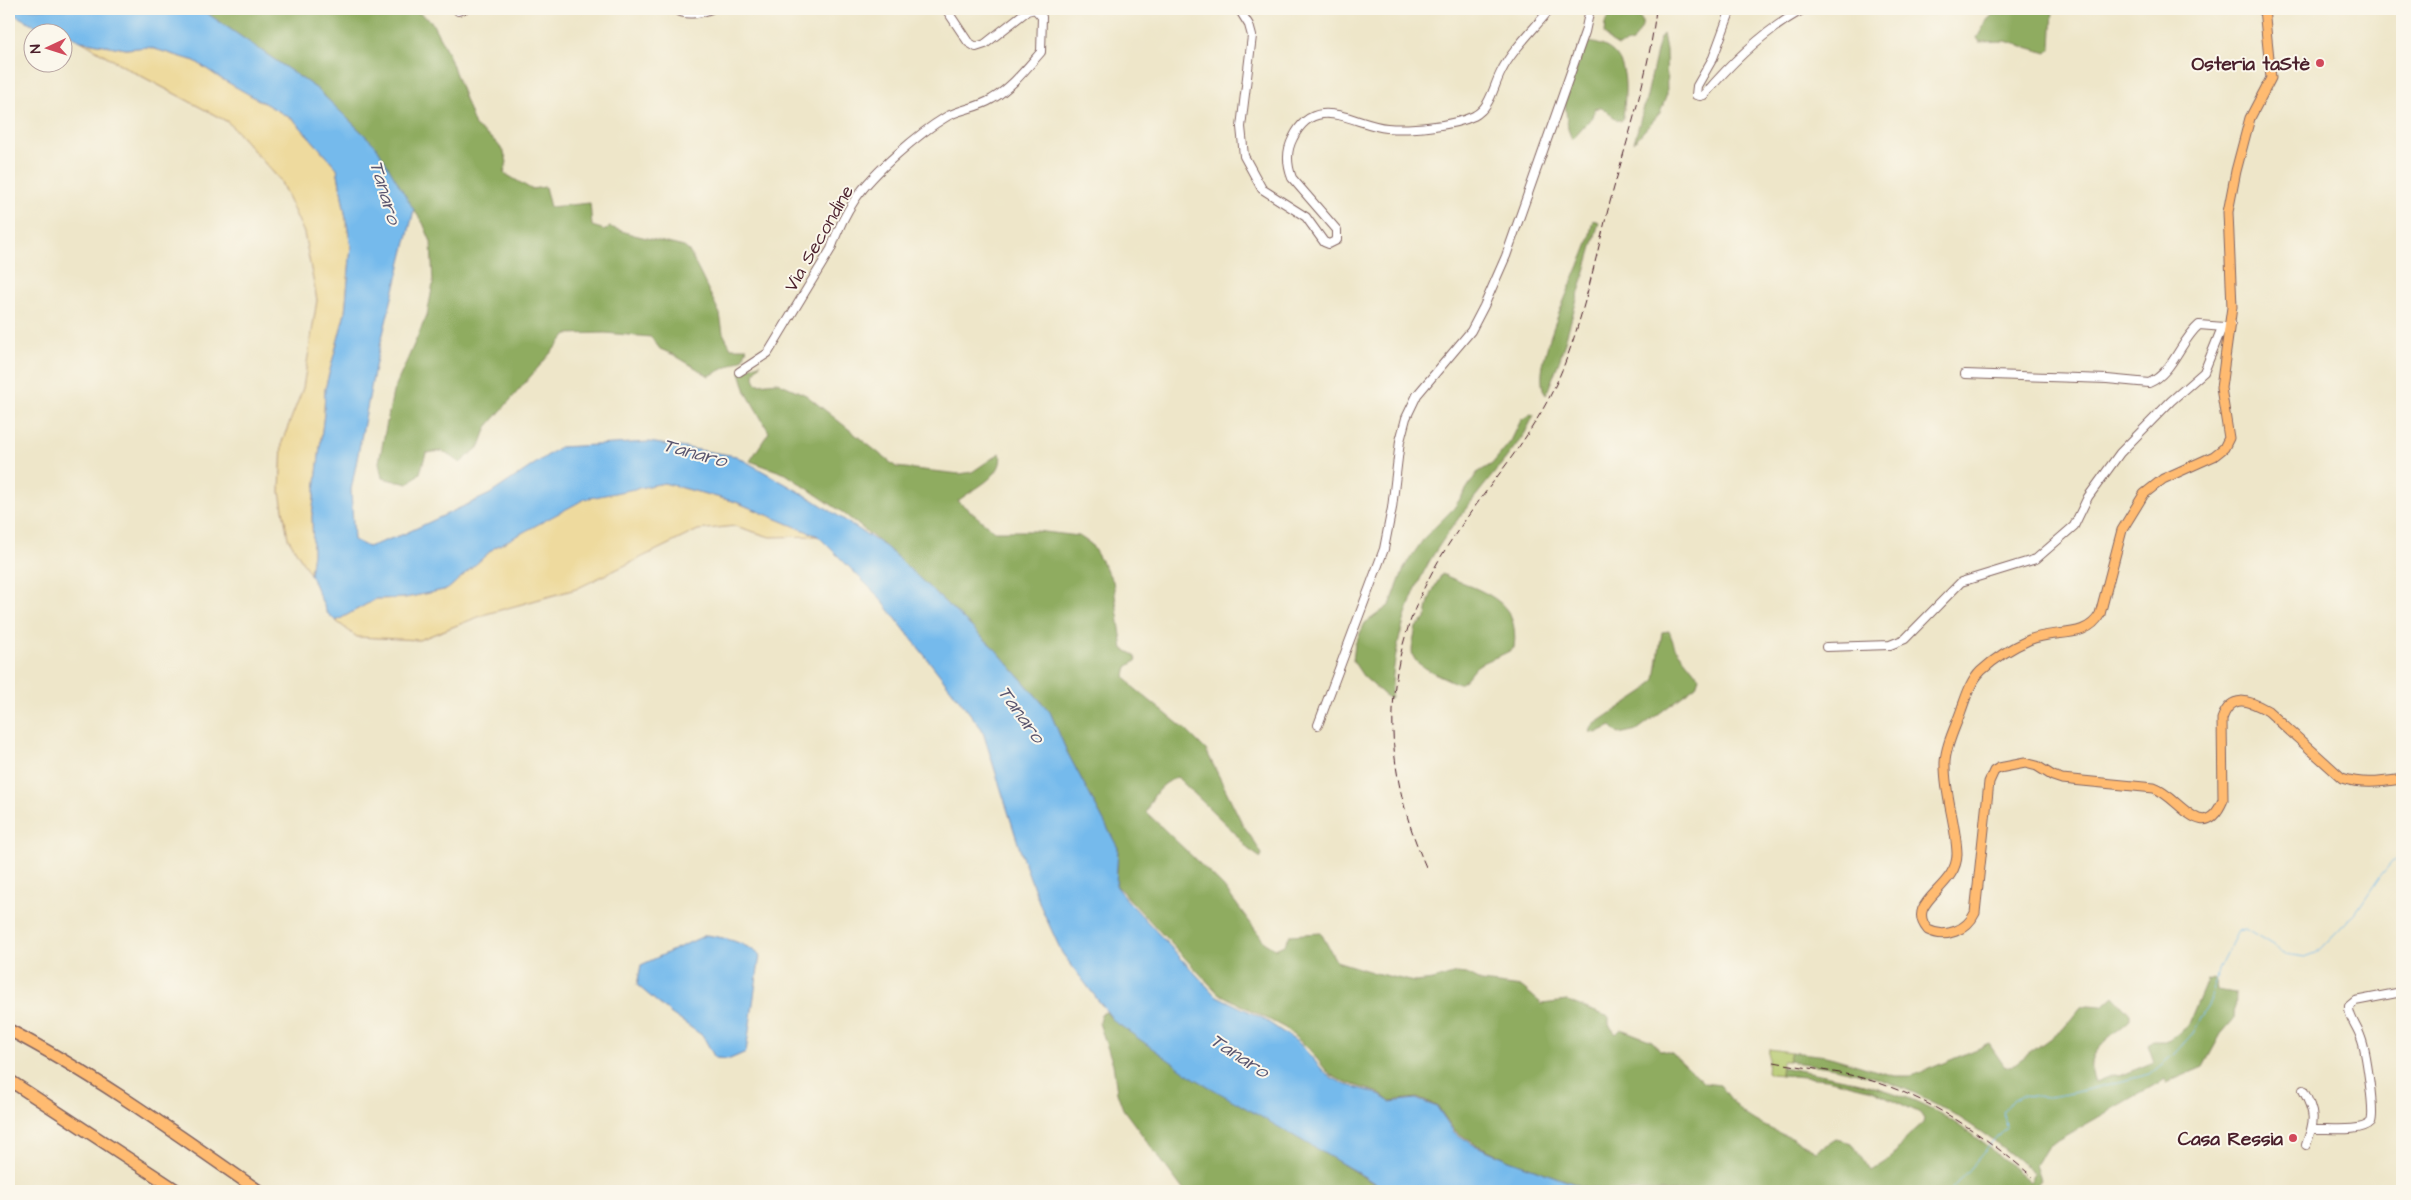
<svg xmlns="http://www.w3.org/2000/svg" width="2411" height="1200" font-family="'Architects Daughter',sans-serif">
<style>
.green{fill:#b4c86c;stroke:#7f744c}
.forest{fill:#8fac60;stroke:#6c6646}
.sand{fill:#eeda9e;stroke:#9c7c64}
.water{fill:#75baec;stroke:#606c8c}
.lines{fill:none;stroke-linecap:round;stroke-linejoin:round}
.stream{stroke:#75baec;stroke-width:1}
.minor-casing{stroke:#836562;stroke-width:10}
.major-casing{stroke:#836562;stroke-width:11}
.highway-casing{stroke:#836562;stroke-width:14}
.minor{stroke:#fff;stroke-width:8}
.major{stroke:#ffbb71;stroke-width:9}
.highway{stroke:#ffbb71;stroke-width:11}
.rail{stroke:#4a1f2b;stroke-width:1;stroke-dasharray:8 4;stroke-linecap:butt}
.poi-dot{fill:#d1495b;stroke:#fbf7ec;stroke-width:2}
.labels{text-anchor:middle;stroke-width:4;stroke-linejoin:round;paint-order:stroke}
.poi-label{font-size:19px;font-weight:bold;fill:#4a1f2b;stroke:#fbf7ec;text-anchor:end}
.street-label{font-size:19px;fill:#4a1f2b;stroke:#fbf7ec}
.water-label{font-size:20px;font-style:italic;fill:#59556f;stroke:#fbf7ec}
</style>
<rect width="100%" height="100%" fill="#fbf7ec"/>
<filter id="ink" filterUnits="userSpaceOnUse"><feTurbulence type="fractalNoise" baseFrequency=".02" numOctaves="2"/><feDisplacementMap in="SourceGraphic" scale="10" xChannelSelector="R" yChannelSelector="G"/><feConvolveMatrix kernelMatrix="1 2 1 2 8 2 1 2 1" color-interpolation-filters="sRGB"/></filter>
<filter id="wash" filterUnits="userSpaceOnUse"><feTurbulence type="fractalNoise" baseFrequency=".0096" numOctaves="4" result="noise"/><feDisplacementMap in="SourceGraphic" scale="20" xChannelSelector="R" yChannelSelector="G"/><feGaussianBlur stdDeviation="1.12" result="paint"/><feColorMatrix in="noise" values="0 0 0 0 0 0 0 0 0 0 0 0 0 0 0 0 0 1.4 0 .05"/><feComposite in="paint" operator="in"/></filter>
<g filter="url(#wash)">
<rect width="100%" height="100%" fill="#eee6c9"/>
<polygon class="green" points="1769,1049 1791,1052 1788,1061 1782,1061 1781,1075 1771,1074 1767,1072"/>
<g class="forest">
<polygon points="201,9 413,9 431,21 448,53 475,126 496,142 504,152 507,162 504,173 531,189 545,187 550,207 590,203 592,226 605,230 610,227 634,235 684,247 689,251 720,314 723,333 731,348 747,348 743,359 709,376 674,355 660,349 651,337 605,333 567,334 487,427 480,446 460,463 442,451 426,453 420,473 408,484 382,478 379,462 393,392 427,315 433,284 431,242 423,223 409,203 376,146 317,89"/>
<polygon points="1999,9 2053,9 2051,49 2047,53 2005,41 1980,42 1977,38 1987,20"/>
<path d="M 1634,11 L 1637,11 C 1647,28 1641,27 1633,42 L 1618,46 L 1610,41 L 1604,33 L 1605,23 L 1609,17 L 1625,15 Z"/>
<polygon points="1663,34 1666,50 1667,94 1660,113 1634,142 1646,100 1660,38"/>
<path d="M 1589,42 C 1632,48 1626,86 1623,119 L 1621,121 C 1610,118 1607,104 1595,109 L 1593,117 L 1572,140 L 1568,129 L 1565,102 L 1584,47 Z"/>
<path d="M 1593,220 L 1599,222 L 1560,359 L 1546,395 C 1527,369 1578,273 1588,243 C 1590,236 1591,228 1593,220 Z"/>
<path d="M 761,363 C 756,369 750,377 758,384 L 777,382 L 806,395 L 896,467 L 960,474 L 972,472 L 1000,453 C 1006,476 972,489 958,501 L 994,531 L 1036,531 L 1079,536 L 1091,544 L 1113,581 L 1123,649 L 1135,655 L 1137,660 L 1127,667 L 1125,676 L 1133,687 L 1186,730 L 1206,750 L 1242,823 L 1262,854 L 1261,858 L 1248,849 L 1235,833 L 1177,777 C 1160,785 1153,794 1146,812 L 1223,886 L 1266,944 L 1275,949 L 1284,945 L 1290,935 L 1321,933 L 1336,961 L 1375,973 L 1415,982 L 1433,980 L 1456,973 L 1466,974 L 1482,982 L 1522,987 L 1542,1004 L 1567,1001 L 1609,1017 L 1609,1025 L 1616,1034 L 1621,1029 L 1652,1041 L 1660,1050 L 1672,1053 L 1704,1083 L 1720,1085 C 1728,1095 1736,1107 1746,1115 C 1767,1130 1793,1137 1816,1151 L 1836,1139 L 1852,1143 L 1871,1171 L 1891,1158 L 1906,1138 L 1923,1123 L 1924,1119 L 1920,1113 L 1872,1090 L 1827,1079 L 1781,1075 L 1782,1067 C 1824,1075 1867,1082 1908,1098 C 1953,1116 1993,1150 2030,1182 L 2035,1174 C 1981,1128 1920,1086 1849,1071 C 1829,1066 1808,1065 1788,1061 L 1791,1052 L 1827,1056 L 1894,1076 L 1912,1076 L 1989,1044 L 2005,1067 L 2013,1065 L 2063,1029 L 2081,1007 L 2088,1005 L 2103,1006 L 2114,996 L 2130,1014 L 2130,1020 C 2111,1038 2082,1050 2095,1082 L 2113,1075 L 2119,1076 L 2154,1062 L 2148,1045 L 2152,1041 L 2168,1041 L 2188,1026 L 2207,980 L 2213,978 L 2216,981 L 2217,990 L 2235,993 L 2234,1019 L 2221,1034 L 2203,1067 L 2166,1083 L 2165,1079 L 2048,1146 L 2036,1165 L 2041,1180 L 2031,1191 L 1611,1191 L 1584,1187 L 1509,1160 L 1475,1144 L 1454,1130 L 1437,1106 L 1417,1098 L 1389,1101 L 1377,1092 L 1344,1082 L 1329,1074 L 1309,1049 L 1285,1028 L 1218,993 L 1116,885 L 1118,848 L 1067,752 L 1050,712 L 996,650 L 886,547 L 842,512 L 786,474 L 750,461 L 769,432 L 746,392 L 740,372 Z"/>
<path d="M 1531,414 L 1534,415 L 1525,433 C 1498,471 1465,506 1439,546 C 1409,591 1394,643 1391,697 L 1389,699 L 1363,676 L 1353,661 L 1355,644 L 1365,623 L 1390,605 L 1405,566 L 1425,537 L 1454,508 L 1477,473 L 1492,464 L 1511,441 L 1521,420 Z"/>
<path d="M 1442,574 C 1480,592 1521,597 1514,648 C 1503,656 1491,658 1480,664 C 1471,669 1468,681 1458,684 C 1448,679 1419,668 1414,658 C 1409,651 1415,635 1416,627 L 1426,619 C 1427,601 1433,589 1442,574 Z"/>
<polygon points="1669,631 1675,647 1699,677 1696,686 1637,730 1619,734 1611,726 1596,733 1590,732 1592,726 1646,690 1655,679 1662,632"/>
<polygon points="1106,1012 1114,1021 1143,1041 1386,1191 1184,1191 1123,1109 1117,1092 1113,1064 1099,1023 1101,1014"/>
</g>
<g class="sand">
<polygon points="81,41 126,49 148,47 195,61 220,78 294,120 337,168 351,247 345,313 325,389 324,413 312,516 313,553 310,574 288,538 280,492 282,442 303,388 317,300 304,233 280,180 228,122 130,70"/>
<polygon points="664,483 736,502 818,536 770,537 735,526 698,530 576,589 486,614 419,640 357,637 336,621 376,599 405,598 448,589 494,548 585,498"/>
</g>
<g class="water">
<polygon points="9,9 201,9 317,89 376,146 414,210 376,362 351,490 354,540 368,547 404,534 490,494 560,447 649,442 736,456 812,499 886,547 996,650 1050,712 1067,752 1118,848 1116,885 1120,892 1215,995 1262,1018 1299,1043 1327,1075 1346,1085 1376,1093 1390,1102 1416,1099 1437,1107 1454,1132 1474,1145 1509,1160 1583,1187 1611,1191 1386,1191 1365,1177 1194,1078 1114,1021 1062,953 1041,907 1023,859 982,729 879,597 818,536 736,502 664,483 585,499 494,548 448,589 405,598 376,599 336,621 327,613 310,574 313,553 312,516 324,413 325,389 345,313 351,247 337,168 294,120 220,78 195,61 148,47 126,49 81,41 62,32 48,32 9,12"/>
<path d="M 706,935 C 727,938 743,942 760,955 L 746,1052 L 730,1059 L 715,1058 L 703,1036 L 670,1013 L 637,985 L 641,965 Z"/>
</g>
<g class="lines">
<polyline class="stream" points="1950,1191 2006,1127 2004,1112 2013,1100 2022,1095 2048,1097 2073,1093 2150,1074 2174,1054 2193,1033 2210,1002 2218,970 2238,931 2245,929 2286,954 2305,957 2316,953 2356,912 2381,875 2392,862 2402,855"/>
</g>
</g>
<g filter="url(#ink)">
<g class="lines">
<defs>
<g id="minor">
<path d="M 674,9 C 686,16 698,14 711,9"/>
<path d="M 1239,9 L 1249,25 L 1252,36 L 1241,127 L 1244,156 L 1262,189 L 1306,217 L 1324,242 L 1329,244 L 1337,240 L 1337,230 L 1292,178 C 1287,165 1286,151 1293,138 C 1315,92 1354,125 1387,128 C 1410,130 1453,126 1474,116 C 1491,107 1493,87 1501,72 C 1511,51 1535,28 1550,9"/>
<path d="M 1731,9 L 1713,58 L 1697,86 L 1696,95 L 1700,96 L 1704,95 C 1732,62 1766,29 1804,9"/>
<polyline points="458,11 465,9"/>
<path d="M 739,372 L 768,353 L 831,249 C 837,231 845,214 856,198 C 874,172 919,133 946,117 C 960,109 978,108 992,99 C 1012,87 1026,69 1041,52 L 1042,17 L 1035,9 L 1027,11 L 985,44 L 976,47 L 968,42 L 946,9"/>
<path d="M 1965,374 L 2107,379 L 2149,383 C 2173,373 2180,341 2199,325 L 2224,327"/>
<polyline points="1826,647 1890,645 1905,639 1961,582 2036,559 2074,526 2088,497 2120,453 2171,401 2204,372 2221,330 2231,323"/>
<polyline points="1318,725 1384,549 1392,508 1400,441 1406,418 1417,395 1471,331 1484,306 1506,256 1585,32 1590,9"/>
<path d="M 2303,1090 C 2316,1114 2315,1121 2306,1145"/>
<path d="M 2312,1129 C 2327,1128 2361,1133 2371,1122 C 2375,1112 2366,1050 2361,1038 C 2358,1027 2348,1017 2349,1006 L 2355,1001 L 2402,992"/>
</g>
<path id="major" d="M 2264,9 L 2271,78 L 2250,118 L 2236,171 L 2228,212 L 2232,307 L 2221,388 L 2229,438 L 2224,448 L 2214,456 L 2163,479 L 2144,494 L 2122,530 L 2100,614 C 2086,640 2054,629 2029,640 C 2013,647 1994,659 1981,671 C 1970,682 1966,697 1961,711 C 1955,728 1946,745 1945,762 C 1944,793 1956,823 1957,853 C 1958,889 1903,901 1928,930 C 1946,939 1967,930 1975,913 L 1989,782 L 1994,771 L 1999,768 L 2025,763 L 2037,766 L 2053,776 L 2062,779 L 2154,788 C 2179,796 2203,847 2223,800 L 2222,719 C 2231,693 2249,700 2268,711 L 2342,778 C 2363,785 2381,782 2402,779"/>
<g id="highway">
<path d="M 9,1030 C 97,1076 177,1134 259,1191"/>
<polyline points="9,1080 178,1191"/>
</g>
</defs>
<use href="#minor" class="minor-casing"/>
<use href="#major" class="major-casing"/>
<use href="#highway" class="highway-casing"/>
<use href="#minor" class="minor"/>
<use href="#major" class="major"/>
<use href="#highway" class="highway"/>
<g class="rail">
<path d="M 1426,867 C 1372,744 1384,634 1461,526 C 1495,477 1530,439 1556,384 C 1582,327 1594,263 1610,202 C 1627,139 1649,74 1656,9"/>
<path d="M 1774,1062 C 1800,1067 1825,1070 1850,1075 C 1921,1091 1979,1131 2033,1177"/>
</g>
</g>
</g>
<g class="poi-dot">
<circle cx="2320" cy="63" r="5"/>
<circle cx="2293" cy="1138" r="5"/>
</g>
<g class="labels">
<g class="poi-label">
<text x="2310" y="70">Osteria taStè</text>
<text x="2283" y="1145">Casa Ressia</text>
</g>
<g class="street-label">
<text transform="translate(818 238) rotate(-60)" y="7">Via Secondine</text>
</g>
<g class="water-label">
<text transform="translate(386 192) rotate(73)" y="7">Tanaro</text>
<text transform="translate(695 452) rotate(15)" y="7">Tanaro</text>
<text transform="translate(1022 714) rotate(54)" y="7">Tanaro</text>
<text transform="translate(1240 1055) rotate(33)" y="7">Tanaro</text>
</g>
</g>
<rect width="2411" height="1200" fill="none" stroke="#fbf7ec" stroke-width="30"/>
<g transform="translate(48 48) rotate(266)"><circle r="24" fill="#fbf7ec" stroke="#b4a19f"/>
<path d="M0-4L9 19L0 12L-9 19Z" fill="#d1495b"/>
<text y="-8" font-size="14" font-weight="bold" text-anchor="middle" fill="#4a1f2b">N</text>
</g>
</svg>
